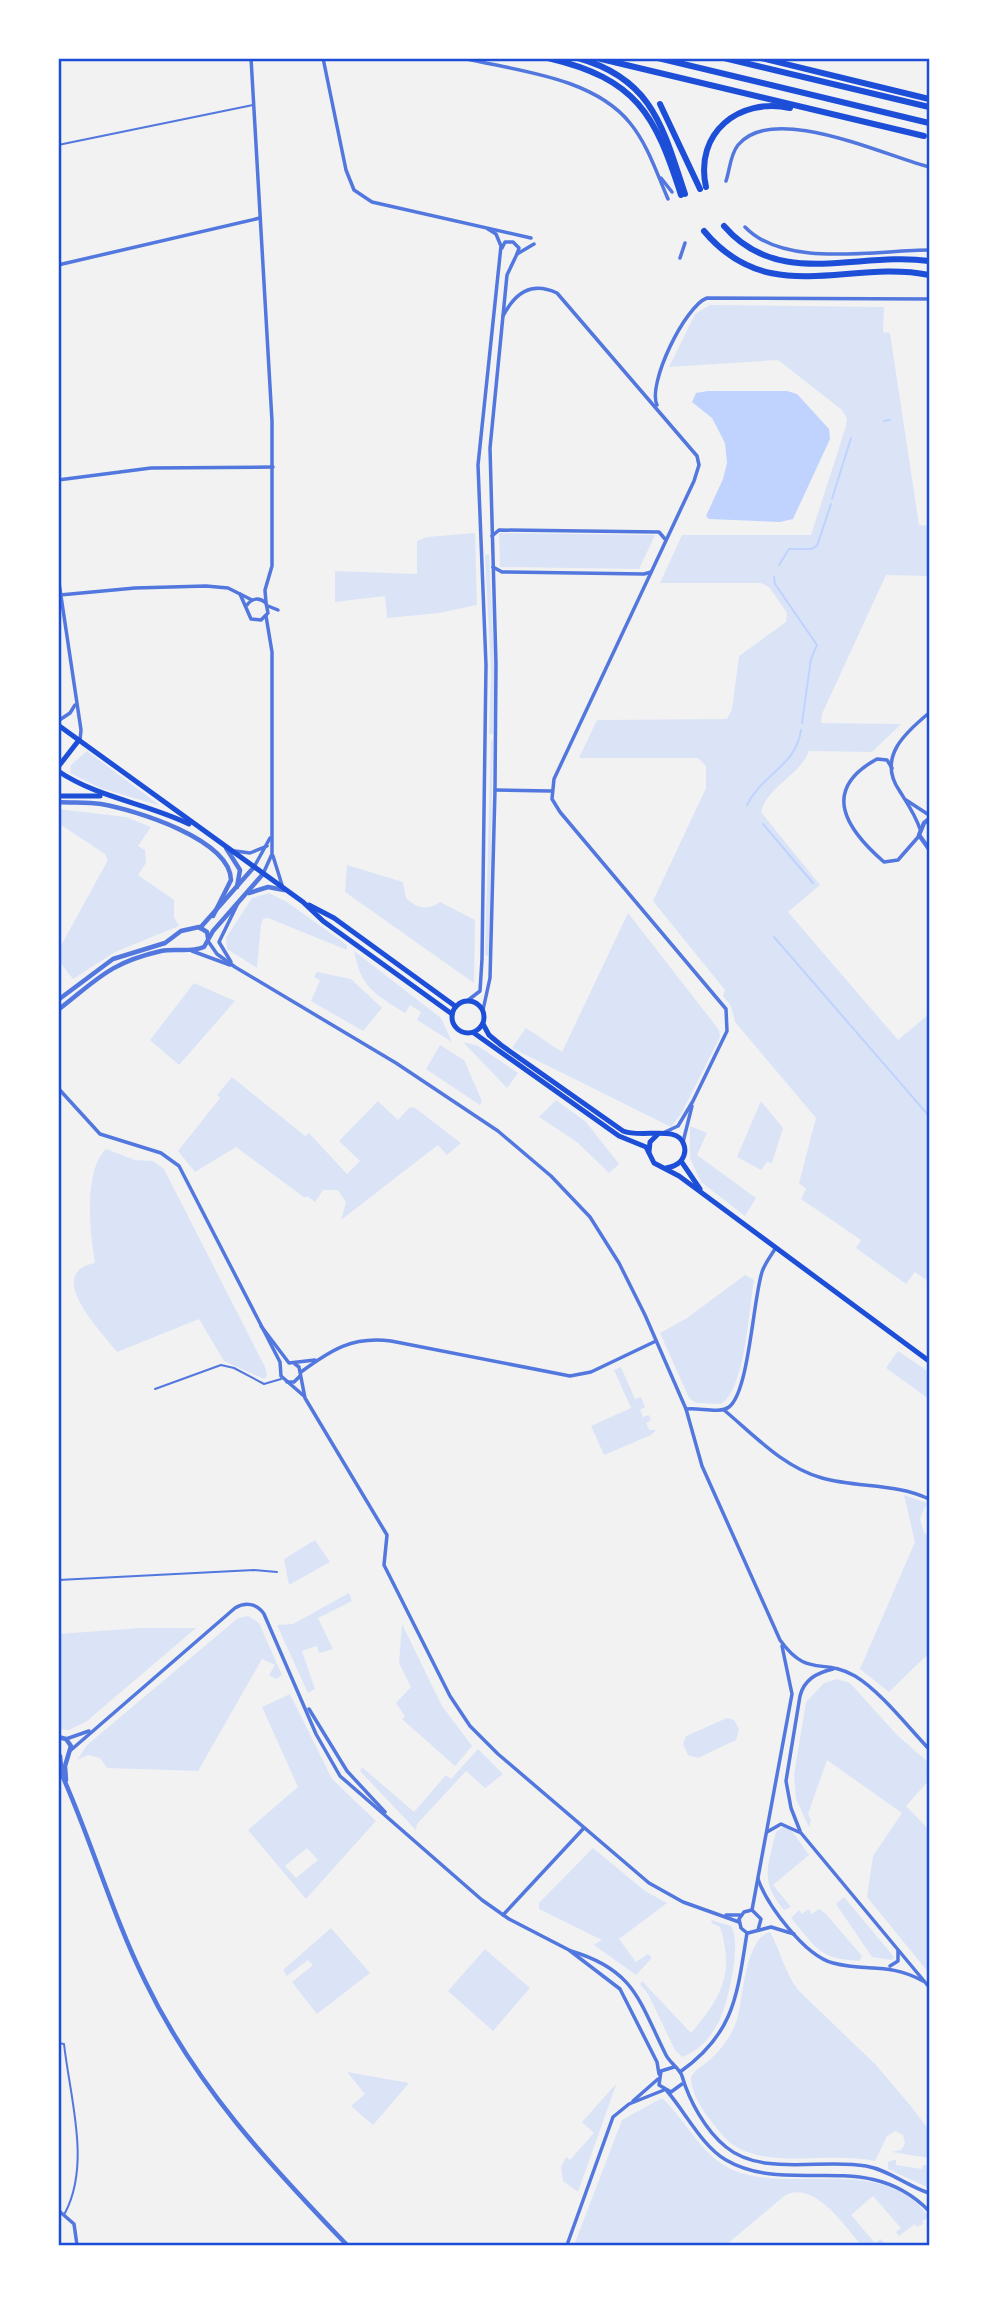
<svg xmlns="http://www.w3.org/2000/svg" width="987" height="2303" font-family="Jost,sans-serif">
<style>
.green{fill:#dbe4f7;fill-rule:evenodd}
.water{fill:#bfd3fe}
.lines{fill:none;stroke-linecap:round;stroke-linejoin:round}
.stream{stroke:#bfd3fe;stroke-width:2}
.service{stroke:#5277de;stroke-width:2}
.minor{stroke:#5277de;stroke-width:3.5}
.tertiary{stroke:#5277de;stroke-width:4.5}
.primary{stroke:#1d4ed8;stroke-width:5}
.motorway{stroke:#1d4ed8;stroke-width:6}
.neatline{fill:none;stroke:#1d4ed8;stroke-width:2.5}
</style>
<rect width="100%" height="100%" fill="#f2f2f2"/>
<g class="green">
<path d="M 710,305 L 884,307 L 883,332 L 890,333 L 919,525 L 929,526 L 929,576 L 886,575 L 822,714 L 821,723 L 901,724 L 872,752 L 809,751 C 800,775 767,787 761,812 L 820,885 L 788,912 L 898,1040 L 929,1014 L 929,1282 L 915,1272 L 906,1284 L 856,1248 L 861,1240 L 801,1199 L 806,1189 L 799,1183 L 816,1118 L 735,1022 L 731,1006 L 723,996 L 725,990 L 653,901 L 706,788 L 706,766 L 698,758 L 579,758 L 597,720 L 727,719 L 732,709 L 739,656 L 786,622 L 787,613 L 769,587 L 761,583 L 660,583 L 682,535 L 811,535 L 846,426 L 847,419 L 842,410 L 778,360 L 669,367 L 695,314 Z"/>
<polygon points="475,533 477,605 439,613 387,618 385,596 335,602 335,571 417,574 417,541 427,537"/>
<polygon points="499,533 655,535 639,569 500,567"/>
<polygon points="489,554 495,671 493,734 489,734 491,672 485,555"/>
<polygon points="491,740 493,741 489,956 485,955"/>
<polygon points="87,751 158,804 158,805 100,788 70,773 71,765"/>
<polygon points="58,809 126,817 151,827 138,846 145,850 146,863 138,875 174,900 174,917 179,926 115,952 73,979 58,960 58,951 108,860 105,854 58,823"/>
<path d="M 347,865 L 403,882 L 406,898 C 416,908 428,911 440,902 L 475,920 L 474,983 L 345,892 Z"/>
<polygon points="269,893 287,902 347,945 347,950 268,918 263,919 261,925 257,968 227,949 226,938 252,898"/>
<polygon points="628,913 719,1030 720,1037 681,1114 671,1127 512,1048 526,1028 562,1052"/>
<path d="M 354,951 L 441,1018 L 452,1042 L 417,1020 L 421,1012 L 410,1005 L 405,1013 C 375,994 361,988 354,951 Z"/>
<polygon points="317,972 351,979 382,1008 363,1031 311,1001 320,980 314,977"/>
<polygon points="194,983 235,1001 179,1065 150,1040"/>
<polygon points="463,1042 478,1046 518,1073 507,1088"/>
<polygon points="440,1045 464,1060 482,1101 480,1105 426,1069"/>
<polygon points="232,1077 305,1136 309,1133 347,1174 360,1161 339,1141 378,1101 398,1120 410,1107 415,1108 461,1143 447,1155 438,1145 341,1220 346,1202 338,1190 323,1190 315,1202 307,1196 305,1198 236,1147 195,1172 178,1151 220,1098 217,1095"/>
<polygon points="556,1100 586,1122 619,1164 609,1173 577,1142 539,1117"/>
<polygon points="761,1101 783,1128 772,1163 767,1162 761,1170 737,1157"/>
<polygon points="690,1126 707,1133 697,1155 756,1198 745,1216 701,1182 690,1158"/>
<path d="M 106,1149 L 135,1160 L 153,1161 L 164,1169 L 265,1367 L 267,1376 L 264,1379 L 224,1361 L 199,1319 L 117,1352 C 101,1331 43,1273 95,1263 C 90,1234 83,1171 106,1149 Z"/>
<path d="M 745,1275 L 754,1280 C 749,1308 745,1391 721,1404 L 696,1403 L 689,1398 L 660,1333 L 687,1318 Z"/>
<polygon points="898,1351 929,1372 929,1399 886,1368"/>
<polygon points="621,1367 635,1399 641,1397 645,1407 640,1410 643,1417 649,1415 651,1420 646,1423 649,1430 656,1430 651,1435 604,1455 591,1426 631,1408 614,1370"/>
<polygon points="904,1495 927,1503 920,1518 924,1533 929,1536 929,1653 889,1692 860,1669 915,1542"/>
<polygon points="315,1540 330,1562 289,1585 284,1559"/>
<polygon points="349,1593 352,1601 318,1618 333,1649 319,1653 317,1646 302,1651 315,1689 308,1693 277,1625 293,1624"/>
<polygon points="248,1616 259,1623 282,1675 276,1679 269,1675 275,1665 262,1659 198,1771 107,1768 100,1758 88,1755 77,1760 87,1745 238,1618"/>
<polygon points="402,1624 442,1706 472,1746 455,1766 402,1719 405,1716 396,1703 411,1687 399,1663"/>
<polygon points="140,1628 196,1628 87,1721 69,1730 58,1729 58,1634"/>
<polygon points="837,1679 850,1683 897,1735 929,1763 929,1780 906,1806 929,1830 929,1973 867,1897 873,1856 902,1813 827,1760 808,1814 811,1820 809,1827 796,1799 794,1775 806,1702 824,1683"/>
<path d="M 290,1694 L 332,1779 L 376,1821 L 306,1899 L 248,1830 L 298,1787 L 262,1707 ZM 307,1848 L 318,1860 L 296,1878 L 285,1866 Z"/>
<polygon points="727,1718 734,1720 739,1729 736,1740 698,1758 688,1755 683,1744 686,1736"/>
<polygon points="478,1749 503,1774 485,1788 466,1771 417,1824 416,1830 360,1771 362,1767 414,1812 446,1775 451,1779"/>
<path d="M 784,1826 L 790,1828 L 809,1855 L 773,1885 L 791,1907 L 784,1910 C 759,1880 768,1867 776,1832 Z"/>
<polygon points="593,1848 645,1891 667,1903 619,1939 636,1962 648,1954 652,1958 636,1975 594,1945 602,1940 539,1909 539,1903"/>
<polygon points="844,1897 894,1957 892,1960 872,1957 836,1904"/>
<path d="M 808,1909 L 812,1914 L 819,1909 L 825,1913 L 862,1956 L 860,1961 C 818,1959 817,1948 791,1918 L 799,1910 L 802,1914 Z"/>
<path d="M 712,1920 L 731,1926 C 742,1942 728,2006 718,2023 C 710,2038 698,2052 682,2057 L 675,2050 L 648,1994 L 640,1984 L 642,1981 L 691,2033 C 721,1998 735,1973 720,1927 L 711,1923 Z"/>
<polygon points="331,1928 370,1973 317,2014 292,1982 313,1965 308,1960 287,1976 283,1970"/>
<path d="M 770,1932 C 781,1952 785,1973 798,1990 L 875,2064 L 910,2105 L 929,2130 L 929,2158 L 892,2152 L 901,2150 L 905,2144 L 903,2135 L 895,2131 L 887,2136 L 875,2161 C 832,2151 768,2170 732,2144 C 722,2137 715,2125 707,2116 C 700,2106 690,2089 691,2077 C 695,2070 701,2067 707,2062 C 722,2050 733,2034 738,2016 C 743,1995 746,1938 770,1932 Z"/>
<polygon points="485,1949 530,1988 493,2031 448,1991"/>
<polygon points="347,2072 409,2083 373,2125 351,2106 365,2094"/>
<polygon points="616,2084 616,2085 578,2192 563,2181 561,2167 566,2157 570,2160 594,2133 582,2122"/>
<path d="M 662,2098 C 686,2120 702,2157 733,2170 C 794,2195 884,2153 929,2217 L 922,2221 L 923,2224 L 917,2227 L 915,2224 L 899,2236 L 896,2232 L 901,2228 L 873,2196 L 851,2215 L 875,2243 L 881,2239 L 886,2245 L 861,2245 C 845,2227 813,2177 783,2197 L 726,2245 L 574,2245 L 622,2120 Z"/>
<polygon points="893,2160 896,2160 896,2165 922,2169 923,2165 929,2165 929,2188 888,2169 888,2162"/>
</g>
<polygon class="water" points="708,391 787,391 797,394 829,429 830,439 793,519 780,522 709,519 706,516 723,479 727,463 725,443 712,418 692,402 696,393"/>
<g class="lines">
<g class="stream">
<polyline points="884,421 890,420"/>
<polyline points="832,499 851,438"/>
<polyline points="779,565 789,549 811,549 817,546 831,504"/>
<polyline points="774,577 775,584 817,645 811,659 802,723"/>
<path d="M 747,805 C 762,774 796,766 801,730"/>
<polyline points="763,824 813,883"/>
<polyline points="774,937 929,1116"/>
</g>
<g class="service">
<polyline points="58,145 253,105"/>
<polyline points="155,1389 221,1365 234,1368 264,1384 281,1379"/>
<polyline points="58,1580 254,1570 277,1572"/>
<path d="M 58,2043 L 64,2044 C 70,2098 91,2164 65,2213"/>
</g>
<g class="minor">
<polyline points="251,58 272,421 272,566 265,590 266,603"/>
<polyline points="323,58 346,170 354,190 372,202 531,238"/>
<path d="M 463,58 C 517,71 593,77 630,123 C 648,145 657,174 668,199"/>
<polyline points="661,178 672,192"/>
<path d="M 726,181 C 730,169 730,155 738,145 C 773,102 885,156 929,167"/>
<path d="M 745,227 C 785,269 876,250 929,250"/>
<polyline points="502,248 505,242 513,242 519,248 517,254"/>
<polyline points="680,258 685,243"/>
<polyline points="58,265 260,218"/>
<path d="M 503,316 C 515,293 531,281 557,293 L 697,456 L 699,465 L 694,481 L 554,779 L 552,799 L 560,812 L 726,1009 L 727,1031 L 693,1101 L 678,1126 L 665,1132"/>
<path d="M 657,405 C 647,384 685,306 707,298 L 929,299"/>
<polyline points="58,480 151,468 273,467"/>
<polyline points="492,536 499,530 659,532 665,539"/>
<polyline points="493,567 502,572 644,574 651,572"/>
<polyline points="58,576 81,730 80,740"/>
<path d="M 240,594 L 251,619 L 261,620 L 268,613 L 266,603 C 259,597 252,598 247,605"/>
<polyline points="60,595 135,588 206,586 228,588 252,600"/>
<polyline points="268,606 278,610"/>
<polyline points="58,721 70,713 75,705"/>
<path d="M 892,768 L 887,760 L 877,759 C 820,790 846,829 884,862 L 898,860 L 919,836"/>
<polyline points="495,790 551,791"/>
<polyline points="906,800 929,815"/>
<path d="M 920,829 C 915,814 907,803 899,790 C 877,757 906,732 929,713"/>
<polyline points="235,851 250,853 267,846"/>
<polyline points="273,856 282,885"/>
<polyline points="254,867 270,838"/>
<polyline points="263,874 272,854 272,652 266,616"/>
<path d="M 208,941 L 217,954 L 235,967 L 396,1063 L 498,1131 L 551,1176 L 590,1217 L 619,1263 L 645,1315 L 686,1409 L 702,1466 L 780,1640 C 808,1679 822,1657 855,1676 C 880,1691 908,1727 929,1749"/>
<polyline points="192,951 230,965"/>
<polyline points="231,962 219,942 238,903"/>
<polyline points="467,1001 480,991 482,959 486,665 478,465 501,246 496,234 488,229"/>
<polyline points="483,1010 490,978 495,790 496,664 490,448 507,275 517,254 534,244"/>
<polyline points="58,1088 100,1134 161,1153 179,1166 280,1362 281,1376 304,1396"/>
<polyline points="683,1142 692,1106"/>
<polyline points="261,1326 289,1363 315,1360"/>
<polyline points="295,1364 299,1367 305,1398 387,1535 384,1565 450,1696 470,1726 498,1754 649,1883 683,1902 739,1922"/>
<path d="M 301,1372 C 331,1350 352,1336 391,1341 L 570,1376 L 591,1372 L 656,1341"/>
<polyline points="287,1382 294,1382 300,1376"/>
<path d="M 686,1409 C 698,1407 720,1414 729,1407 C 749,1392 753,1300 762,1272 C 765,1263 770,1257 775,1249"/>
<path d="M 724,1410 C 754,1435 783,1467 822,1478 C 857,1488 896,1483 929,1499"/>
<polyline points="309,1709 347,1771 385,1812"/>
<polyline points="66,1739 89,1731"/>
<path d="M 71,1750 L 235,1608 C 245,1602 257,1603 264,1614 L 316,1734 L 340,1776 L 482,1900 L 509,1919 L 569,1950 L 620,1989 L 657,2062 L 659,2074"/>
<path d="M 800,1831 L 791,1808 L 786,1781 L 800,1696 C 804,1680 816,1673 833,1669"/>
<polyline points="767,1832 781,1824 801,1833 929,1987"/>
<path d="M 758,1879 C 767,1905 805,1956 833,1963 C 867,1972 888,1962 923,1981"/>
<polyline points="752,1910 792,1694 782,1646"/>
<polyline points="752,1910 761,1919 758,1930"/>
<polyline points="503,1915 583,1829"/>
<polyline points="726,1915 740,1915"/>
<polyline points="747,1933 741,1928 739,1919 744,1912 752,1910"/>
<polyline points="748,1933 771,1927 794,1934"/>
<path d="M 571,1951 C 635,1970 639,2001 666,2055 C 670,2063 680,2069 682,2076 C 689,2100 705,2130 726,2147 C 762,2177 823,2158 866,2166 C 889,2170 907,2186 929,2193"/>
<polyline points="890,1966 898,1961 898,1951"/>
<polyline points="674,2067 661,2071 659,2085 671,2092 682,2084"/>
<path d="M 680,2072 C 735,2033 737,1995 747,1933"/>
<path d="M 667,2091 C 686,2113 702,2146 726,2160 C 790,2197 867,2147 929,2211"/>
<polyline points="633,2101 658,2079"/>
<polyline points="58,2210 74,2224 77,2245"/>
<polyline points="567,2245 613,2117 629,2104 664,2090"/>
</g>
<g class="tertiary">
<path d="M 58,802 C 72,803 87,802 101,804 C 135,810 230,839 231,880 L 213,916"/>
<polyline points="929,819 924,823 919,835 929,849"/>
<polyline points="226,848 240,870 237,887"/>
<polyline points="249,893 268,887 284,890"/>
<polyline points="200,928 254,867"/>
<polyline points="58,1000 113,959 165,943 181,931 199,927 207,932 208,938"/>
<path d="M 58,1010 C 98,979 109,963 161,951 C 177,948 189,953 204,947 L 213,931 L 263,874"/>
<polyline points="58,1737 66,1739 71,1746 65,1766 66,1780"/>
<path d="M 60,1756 L 62,1775 C 92,1842 112,1914 145,1981 C 195,2085 268,2163 347,2245"/>
</g>
<g class="primary">
<polyline points="58,725 303,902 323,921 452,1014"/>
<polyline points="58,767 79,740"/>
<path d="M 58,771 C 98,798 146,803 189,824"/>
<polyline points="58,796 100,796"/>
<polyline points="309,905 334,918 455,1006"/>
<circle cx="468" cy="1017" r="16"/>
<path d="M 483,1024 L 489,1035 L 501,1045 L 623,1131 C 642,1139 678,1124 684,1145 C 686,1151 684,1157 681,1161 C 676,1166 672,1167 666,1168"/>
<polyline points="474,1033 619,1136 646,1147 654,1163 679,1176 929,1361"/>
<polyline points="649,1152 650,1142 658,1134"/>
<polyline points="681,1161 700,1189"/>
</g>
<g class="motorway">
<path d="M 548,58 C 637,79 655,114 681,195"/>
<path d="M 578,58 C 653,79 663,128 685,194"/>
<polyline points="597,58 924,136"/>
<polyline points="658,58 929,123"/>
<polyline points="724,58 929,107"/>
<polyline points="761,58 929,99"/>
<polyline points="660,104 700,189"/>
<path d="M 706,187 C 694,133 739,97 790,108"/>
<path d="M 724,226 C 779,290 858,251 929,261"/>
<path d="M 704,231 C 769,309 847,259 929,275"/>
</g>
</g>
<rect width="987" height="2303" fill="none" stroke="#ffffff" stroke-width="119"/>
<rect x="60" y="60" width="868" height="2184" class="neatline"/>
</svg>
